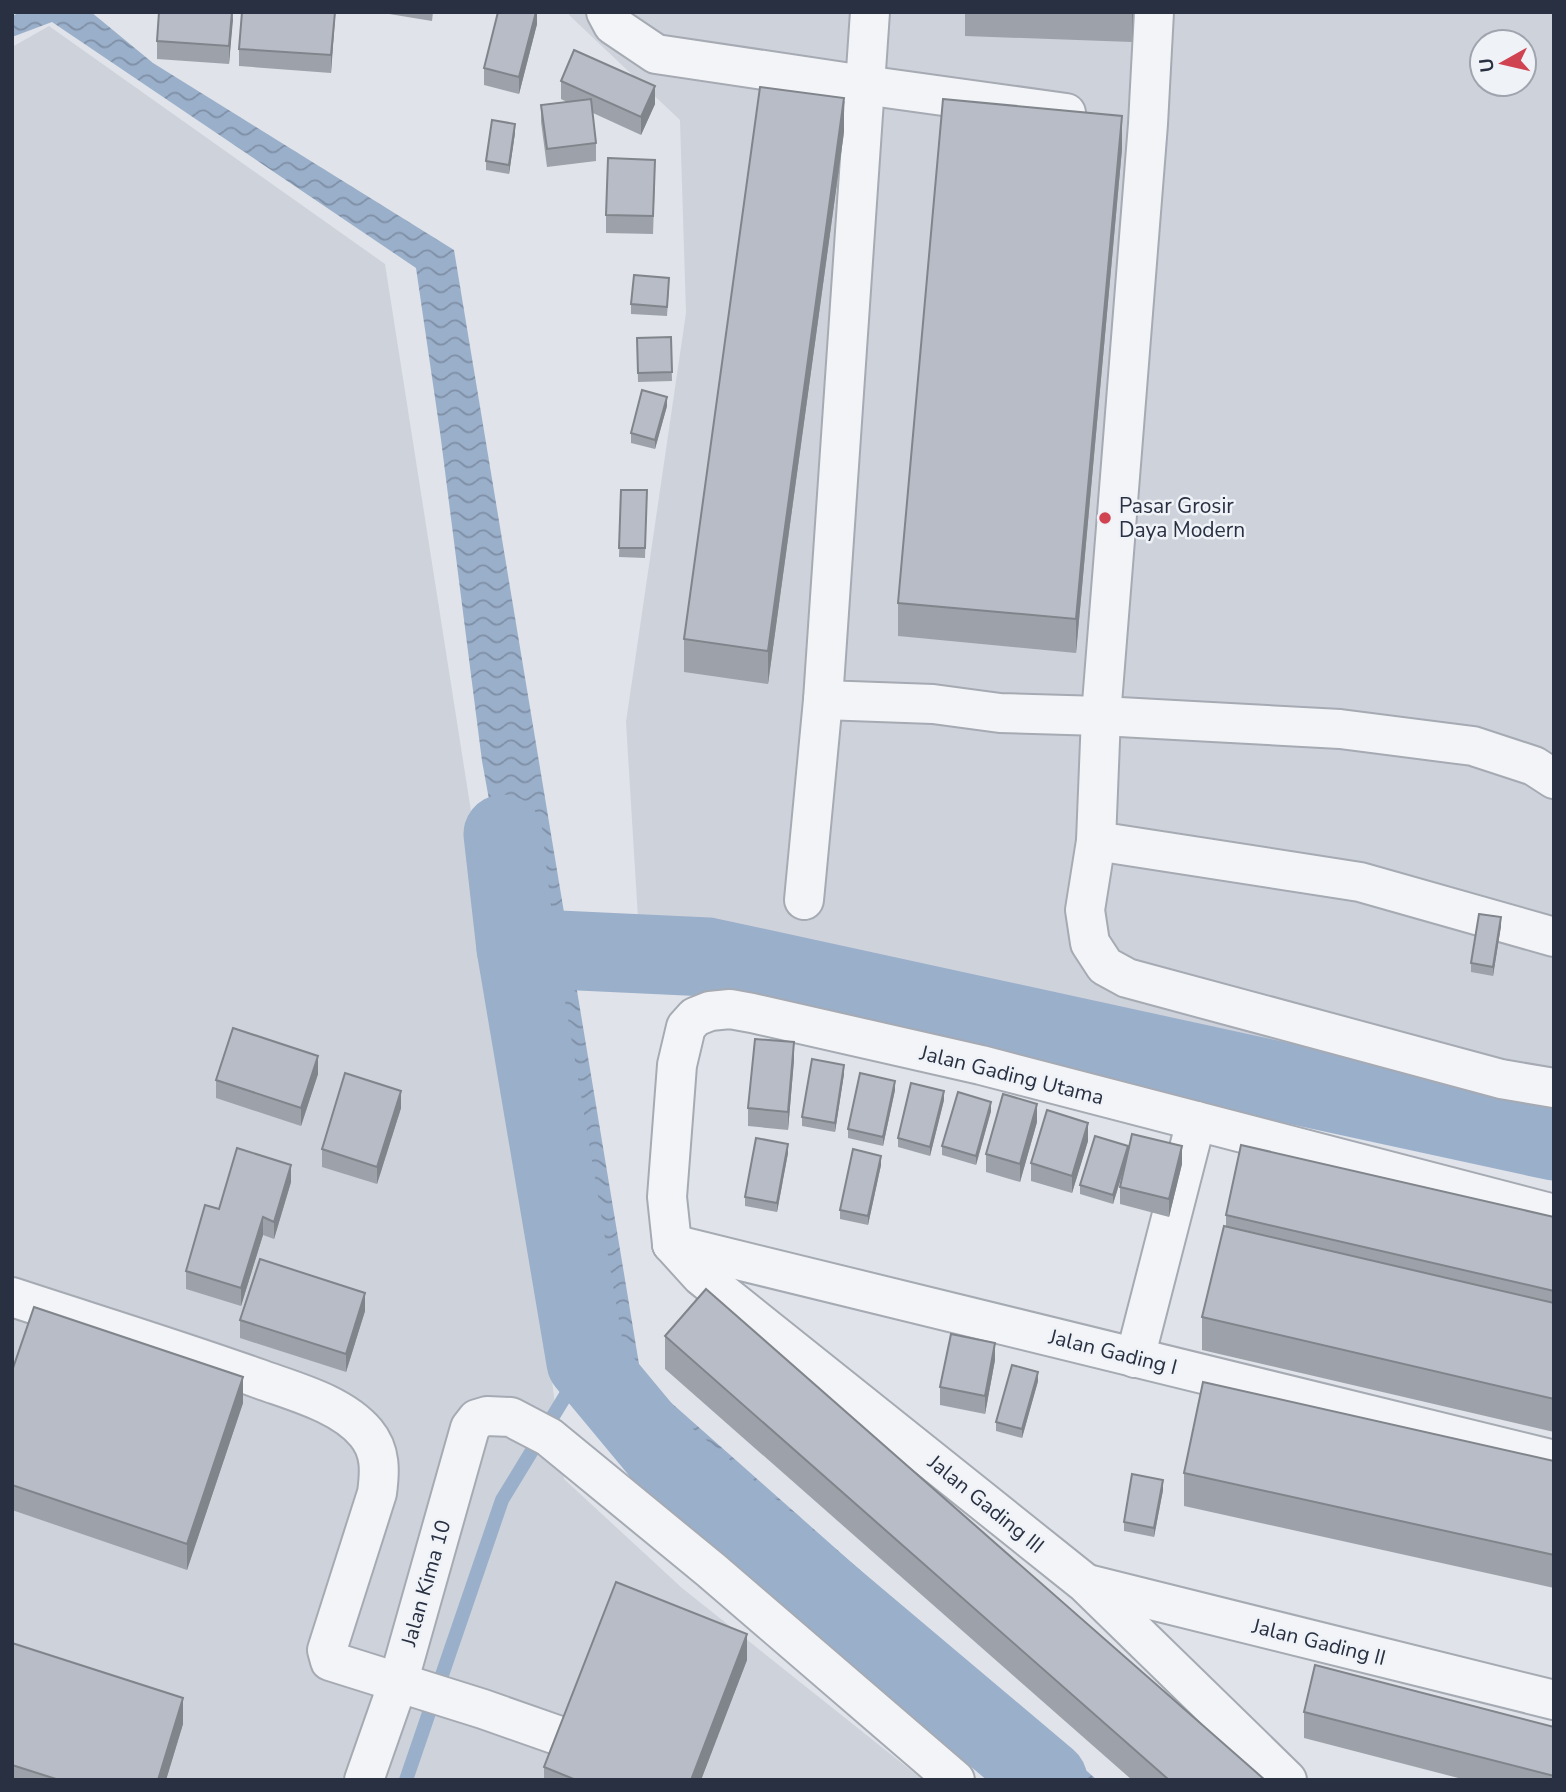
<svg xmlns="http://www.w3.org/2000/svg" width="1566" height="1792" font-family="'Nunito Sans',sans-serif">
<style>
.built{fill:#ced2db;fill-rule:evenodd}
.water{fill:url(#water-waves)}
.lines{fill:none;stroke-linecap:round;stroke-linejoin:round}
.stream{stroke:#9aafca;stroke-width:14}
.river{stroke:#9aafca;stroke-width:79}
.minor-casing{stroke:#a5aab3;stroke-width:42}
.minor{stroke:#f3f4f7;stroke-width:38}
.wall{fill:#9da2aa}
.shaded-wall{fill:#80848b}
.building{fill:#b7bcc6;stroke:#80848b;stroke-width:2}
.poi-dot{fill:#d04351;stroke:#eff2f7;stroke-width:2.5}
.labels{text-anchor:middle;stroke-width:5;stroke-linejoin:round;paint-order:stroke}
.poi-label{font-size:21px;fill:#283041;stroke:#eff2f7;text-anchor:start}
.street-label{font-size:21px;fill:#283041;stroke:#eff2f7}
</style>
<defs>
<pattern id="water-waves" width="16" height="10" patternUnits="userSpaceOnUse" patternTransform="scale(1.75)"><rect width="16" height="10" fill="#9aafca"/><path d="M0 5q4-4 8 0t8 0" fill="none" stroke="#7e8fa6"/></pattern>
</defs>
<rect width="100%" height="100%" fill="#e0e3e9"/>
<g class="built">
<path d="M 569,12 L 1554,12 L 1554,1134 L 638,918 L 626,722 L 686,313 L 680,120 L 569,15 ZM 1482,42 L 1524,42 L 1524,84 L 1482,84 Z"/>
<polygon points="49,26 385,264 523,1142 564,1479 682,1588 923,1780 12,1780 12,47"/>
</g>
<polygon class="water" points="21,12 91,12 153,63 454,250 641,1376 1097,1780 1037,1780 596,1386 482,761 440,432 416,268 52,22 12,37 12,16"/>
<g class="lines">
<polyline class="stream" points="406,1780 502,1500 586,1362"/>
<g class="river">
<polyline points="503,834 516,948 586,1362 665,1457 1048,1780"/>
<polyline points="516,948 708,957 1554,1141"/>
</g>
<defs>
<g id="minor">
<polyline points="606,12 613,25 656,54 864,85 1066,113"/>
<polyline points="870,12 823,700 933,704 1000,713 1101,716 1340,729 1473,746 1534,766 1554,779"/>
<polyline points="1154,12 1148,124 1101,716 1096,841 1085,910 1090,943 1105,966 1127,978 1501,1079 1554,1088"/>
<polyline points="1096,841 1360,882 1554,937"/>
<polyline points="804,900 823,700"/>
<polyline points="672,1244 667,1197 677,1065 686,1027 695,1017 710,1011 730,1009 752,1013 981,1065 1554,1214"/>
<polyline points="672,1244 1554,1460"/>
<polyline points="672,1244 701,1276 1085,1583 1287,1780"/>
<path d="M 12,1297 C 94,1324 176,1349 257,1378 C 292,1391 341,1403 366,1433 C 381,1451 380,1471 377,1493 L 327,1650 L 330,1661 L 483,1709 L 557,1735"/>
<polyline points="1135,1358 1196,1121"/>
<polyline points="1087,1584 1554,1700"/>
<polyline points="364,1780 398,1683 470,1428 477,1419 487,1416 511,1417 549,1437 711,1570 955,1780"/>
</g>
</defs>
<use href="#minor" class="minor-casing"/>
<use href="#minor" class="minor"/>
</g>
<g class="wall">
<polygon points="233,12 229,64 157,59 157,41"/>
<polygon points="335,12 331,73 239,66 239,49"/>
<polygon points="377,12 433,12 432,21"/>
<polygon points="537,12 537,24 519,94 484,85 484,68"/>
<polygon points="799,12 828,12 828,14"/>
<polygon points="965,12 1133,12 1132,42 965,36"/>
<polygon points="561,81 655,104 641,135 593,113 596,143 596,161 547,167 541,122 541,105 567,102 561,99"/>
<polygon points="844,132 768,684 684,672 684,639"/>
<polygon points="515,133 509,174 486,170 486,161"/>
<polygon points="1122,149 1076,653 898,636 898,603"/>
<polygon points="655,178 653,234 606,233 606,215"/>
<polygon points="669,287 667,316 631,314 631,304"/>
<polygon points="671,337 672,381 638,382 637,338"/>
<polygon points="667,406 655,449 631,443 631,433"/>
<polygon points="621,490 647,490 645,558 619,557"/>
<polygon points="1501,926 1493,976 1471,972 1471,963"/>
<polygon points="794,1060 788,1130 748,1126 748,1108"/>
<polygon points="318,1074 301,1126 216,1098 216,1080"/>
<polygon points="844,1074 835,1132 802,1126 802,1117"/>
<polygon points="895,1090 883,1146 848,1138 848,1129"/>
<polygon points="944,1100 930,1156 898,1147 898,1138"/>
<polygon points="401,1108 377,1184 322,1167 322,1149"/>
<polygon points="991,1111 976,1165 942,1155 942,1146"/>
<polygon points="1037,1122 1020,1182 986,1172 986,1154"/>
<polygon points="1088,1141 1072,1193 1031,1181 1031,1163"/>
<polygon points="788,1153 777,1212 745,1206 745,1197"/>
<polygon points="1128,1154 1182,1164 1169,1217 1120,1204 1120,1187 1127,1159 1113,1204 1080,1194 1080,1185"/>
<polygon points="881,1165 868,1225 840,1219 840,1210"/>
<polygon points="291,1182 274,1239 263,1235 241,1306 186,1289 186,1271 219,1209"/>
<polygon points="1226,1215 1554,1217 1554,1432 1202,1350 1202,1317 1226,1226"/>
<polygon points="365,1311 346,1372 240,1338 240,1320"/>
<polygon points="665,1336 1265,1780 1132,1780 665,1369"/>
<polygon points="995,1360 985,1414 940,1405 940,1387"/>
<polygon points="12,1371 243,1403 187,1570 12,1510"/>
<polygon points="1038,1381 1022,1438 996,1431 996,1422"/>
<polygon points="1554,1461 1554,1588 1184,1506 1184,1473"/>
<polygon points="1163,1490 1154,1537 1124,1531 1124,1522"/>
<polygon points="12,1643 183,1724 166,1780 12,1780"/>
<polygon points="747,1660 701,1780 544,1780 544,1767"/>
<polygon points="1304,1712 1554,1727 1554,1780 1466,1780 1304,1738"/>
</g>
<g class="shaded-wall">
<polygon points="232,12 233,20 229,64 229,46"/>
<polygon points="335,12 335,19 331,73 331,55"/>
<polygon points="536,12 537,12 537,24 519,94 519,77"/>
<polygon points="1132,12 1133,12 1132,42"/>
<polygon points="655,86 655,104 641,135 641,117"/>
<polygon points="844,98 844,132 768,684 768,651"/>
<polygon points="1122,116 1122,149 1076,653 1076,619"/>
<polygon points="515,124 515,133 509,174 509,165"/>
<polygon points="667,397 667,406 655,449 655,440"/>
<polygon points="1501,917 1501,926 1493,976 1493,967"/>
<polygon points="794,1042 794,1060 788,1130 788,1112"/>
<polygon points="318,1056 318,1074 301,1126 301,1108"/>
<polygon points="844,1065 844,1074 835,1132 835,1123"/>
<polygon points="895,1081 895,1090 883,1146 883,1137"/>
<polygon points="401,1091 401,1108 377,1184 377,1167"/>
<polygon points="944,1091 944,1100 930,1156 930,1147"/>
<polygon points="991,1102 991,1111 976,1165 976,1156"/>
<polygon points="1037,1104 1037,1122 1020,1182 1020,1164"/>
<polygon points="1088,1123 1088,1141 1072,1193 1072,1176"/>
<polygon points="788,1144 788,1153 777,1212 777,1203"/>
<polygon points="1128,1146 1128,1155 1113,1204 1113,1195"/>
<polygon points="1182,1146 1182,1164 1169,1217 1169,1199"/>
<polygon points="881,1156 881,1165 868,1225 868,1216"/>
<polygon points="291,1165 291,1182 274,1239 274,1222"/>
<polygon points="263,1217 263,1235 241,1306 241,1288"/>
<polygon points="365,1293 365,1311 346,1372 346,1354"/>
<polygon points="995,1343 995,1360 985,1414 985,1396"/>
<polygon points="1038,1372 1038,1381 1022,1438 1022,1429"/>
<polygon points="243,1377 243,1403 187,1570 187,1544"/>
<polygon points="1163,1480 1163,1490 1154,1537 1154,1528"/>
<polygon points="747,1634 747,1660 701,1780 691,1780"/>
<polygon points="183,1698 183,1724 166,1780 158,1780"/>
</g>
<g class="building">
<polygon points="159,12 232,12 229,46 157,41"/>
<polygon points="242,12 335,12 331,55 239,49"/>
<polygon points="498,12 536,12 519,77 484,68"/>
<polygon points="574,50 655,86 641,117 561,81"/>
<polygon points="760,87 844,98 768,651 684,639"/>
<polygon points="591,99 596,143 547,149 541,105"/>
<polygon points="943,99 1122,116 1076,619 898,603"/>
<polygon points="492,120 515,124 509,165 486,161"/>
<polygon points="608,158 655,160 653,216 606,215"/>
<polygon points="634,275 669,278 667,307 631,304"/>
<polygon points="671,337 672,372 638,373 637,338"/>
<polygon points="642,390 667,397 655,440 631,433"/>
<polygon points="621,490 647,490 645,548 619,548"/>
<polygon points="1479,914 1501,917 1493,967 1471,963"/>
<polygon points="233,1028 318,1056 301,1108 216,1080"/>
<polygon points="755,1039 794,1042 788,1112 748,1108"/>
<polygon points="812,1059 844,1065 835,1123 802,1117"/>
<polygon points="345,1073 401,1091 377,1167 322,1149"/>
<polygon points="860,1073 895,1081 883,1137 848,1129"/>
<polygon points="911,1083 944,1091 930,1147 898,1138"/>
<polygon points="958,1092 991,1102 976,1156 942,1146"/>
<polygon points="1003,1094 1037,1104 1020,1164 986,1154"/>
<polygon points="1047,1110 1088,1123 1072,1176 1031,1163"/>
<polygon points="1132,1134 1182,1146 1169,1199 1120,1187"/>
<polygon points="1095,1136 1128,1146 1113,1195 1080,1185"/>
<polygon points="756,1138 788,1144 777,1203 745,1197"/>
<polygon points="1241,1145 1554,1217 1554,1291 1226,1215"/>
<polygon points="237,1148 291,1165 274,1222 263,1217 241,1288 186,1271 205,1205 219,1209"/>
<polygon points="853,1149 881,1156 868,1216 840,1210"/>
<polygon points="1224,1226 1554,1303 1554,1399 1202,1317"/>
<polygon points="260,1259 365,1293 346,1354 240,1320"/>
<polygon points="706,1289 1265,1780 1169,1780 665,1336"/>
<polygon points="34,1307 243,1377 187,1544 12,1485 12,1371"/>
<polygon points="951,1334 995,1343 985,1396 940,1387"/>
<polygon points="1012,1365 1038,1372 1022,1429 996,1422"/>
<polygon points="1203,1382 1554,1461 1554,1555 1184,1473"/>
<polygon points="1132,1474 1163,1480 1154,1528 1124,1522"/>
<polygon points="616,1582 747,1634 691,1780 576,1780 544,1767"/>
<polygon points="12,1643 183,1698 158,1780 59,1780 12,1765"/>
<polygon points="1315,1665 1554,1727 1554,1776 1304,1712"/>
</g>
<circle class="poi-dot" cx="1105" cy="518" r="7"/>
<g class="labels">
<g class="poi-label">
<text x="1119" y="513">Pasar Grosir<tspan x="1119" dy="24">Daya Modern</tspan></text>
</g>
<g class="street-label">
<text transform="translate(1012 1075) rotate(14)" y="7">Jalan Gading Utama</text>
<text transform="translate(1113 1352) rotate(14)" y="7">Jalan Gading I</text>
<text transform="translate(986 1504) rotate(39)" y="7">Jalan Gading III</text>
<text transform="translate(426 1583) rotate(-74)" y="7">Jalan Kima 10</text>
<text transform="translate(1319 1642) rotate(14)" y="7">Jalan Gading II</text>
</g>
</g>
<rect width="1566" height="1792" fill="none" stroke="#283041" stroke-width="28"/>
<g transform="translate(1503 63) rotate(262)"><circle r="33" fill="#eff2f7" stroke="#9fa4ae" stroke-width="2"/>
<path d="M0-5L12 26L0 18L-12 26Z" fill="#d04351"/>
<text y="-10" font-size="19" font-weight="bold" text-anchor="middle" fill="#283041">U</text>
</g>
</svg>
